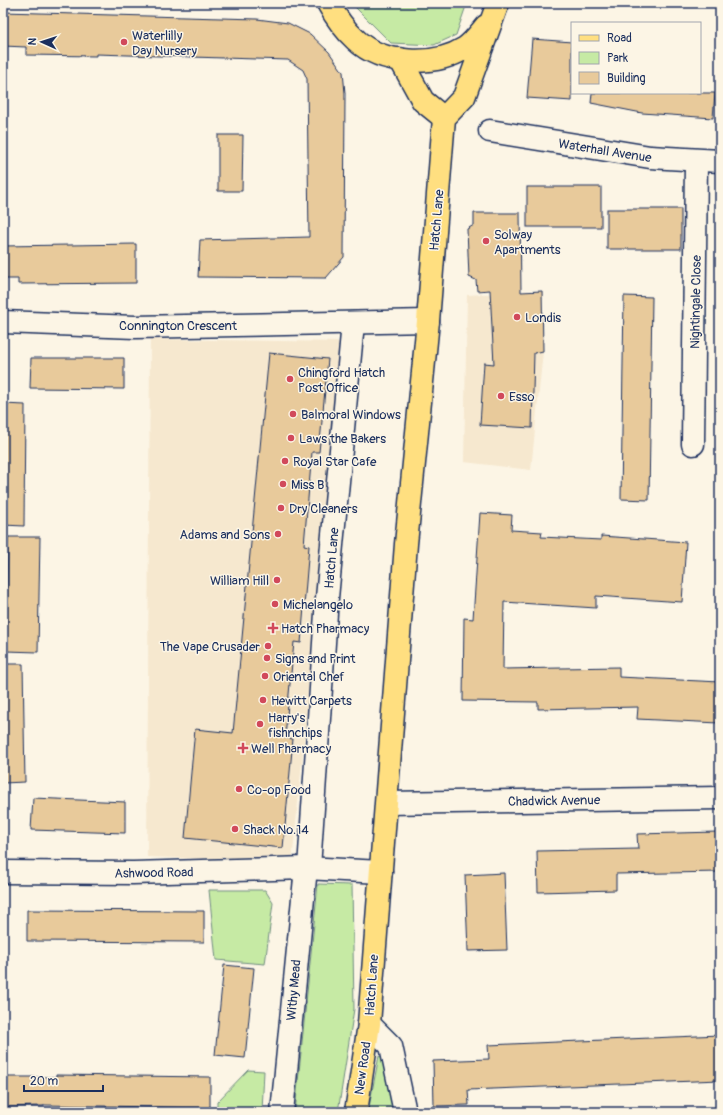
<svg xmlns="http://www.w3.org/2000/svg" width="723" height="1115" font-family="Pangolin,sans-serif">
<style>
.built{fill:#f6e8cf}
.green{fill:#c6eaa4;stroke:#708c81}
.building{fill:#e8ca9b;stroke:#1b2f5e}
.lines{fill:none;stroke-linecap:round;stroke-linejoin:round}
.minor-casing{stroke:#1b2f5e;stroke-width:25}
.primary-casing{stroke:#1b2f5e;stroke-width:25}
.minor{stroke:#fcf5e5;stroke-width:22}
.primary{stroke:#ffdf80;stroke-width:22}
.poi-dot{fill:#d1495b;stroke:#fcf5e5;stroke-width:1.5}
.labels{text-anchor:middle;stroke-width:3;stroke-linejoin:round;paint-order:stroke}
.poi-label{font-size:13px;fill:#1b2f5e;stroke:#fcf5e5;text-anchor:start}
.street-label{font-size:13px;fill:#1b2f5e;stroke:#fcf5e5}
</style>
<rect width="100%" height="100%" fill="#fcf5e5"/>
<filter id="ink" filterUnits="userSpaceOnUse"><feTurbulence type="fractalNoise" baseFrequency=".025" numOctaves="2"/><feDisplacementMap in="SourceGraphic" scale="8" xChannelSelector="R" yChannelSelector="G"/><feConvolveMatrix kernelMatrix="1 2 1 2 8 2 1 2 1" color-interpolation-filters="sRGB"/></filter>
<g filter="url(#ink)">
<g class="built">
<polygon points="543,291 543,351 531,470 464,462 467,295"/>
<polygon points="150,339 344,342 292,862 147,857"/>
</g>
<g class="green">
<polygon points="351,3 467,3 456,35 434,45 391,43"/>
<polygon points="318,884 352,885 354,1009 338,1112 295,1112"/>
<polygon points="209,890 265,890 273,903 265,964 216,960"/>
<polygon points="379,1056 386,1059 393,1112 368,1112"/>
<polygon points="248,1070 264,1071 262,1112 217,1112 217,1102"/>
</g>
<g class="building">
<polygon points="3,12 257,19 288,23 310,34 329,52 343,72 345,93 344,257 326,278 198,277 200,240 309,237 307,79 303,70 288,60 96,54 96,56 26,55 26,47 3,46"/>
<polygon points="532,39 572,42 572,101 527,98"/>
<polygon points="592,93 715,93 713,118 642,113 591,103"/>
<polygon points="218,135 243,135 242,191 218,191"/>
<rect x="527" y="187" width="74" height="40"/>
<rect x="607" y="209" width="74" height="40"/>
<polygon points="474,213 520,213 521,292 542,291 543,351 534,353 532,428 480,425 484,363 494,364 490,290 477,291 476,280 469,277 467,229 474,225"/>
<polygon points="136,244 136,283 18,284 18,279 3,279 3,246"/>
<polygon points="624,296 652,297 649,500 621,499"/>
<polygon points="269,353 328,359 319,452 312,452 304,545 309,546 301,643 294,642 287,715 285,738 293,739 283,848 185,838 195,729 233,733"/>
<polygon points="31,358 124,358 124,389 30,388"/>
<polygon points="3,404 25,405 24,526 3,525"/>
<polygon points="480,513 512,515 511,530 542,532 541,537 601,540 601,536 686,542 682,602 596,596 596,608 504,602 503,669 619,667 619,677 720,682 719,723 637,719 638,707 538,709 538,702 463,701 464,618 473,619"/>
<polygon points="8,537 40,537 38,652 6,651"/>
<polygon points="3,664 23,664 25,782 3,783"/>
<polygon points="33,798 125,802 125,833 31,830"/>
<polygon points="718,832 719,872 616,874 616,890 538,892 537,851 638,849 637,834"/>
<polygon points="504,873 507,950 468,951 465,875"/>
<polygon points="27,910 204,911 204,942 27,941"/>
<polygon points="224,965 254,968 245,1058 215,1055"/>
<polygon points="720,1035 720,1080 468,1090 469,1105 434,1106 433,1061 489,1059 488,1045"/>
<polygon points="56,1075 210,1077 210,1108 44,1105 44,1106 3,1107 3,1077 56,1077"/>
</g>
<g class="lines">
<defs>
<g id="minor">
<polyline points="490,131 650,157 720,161"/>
<polyline points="3,322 135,327 428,321"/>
<polyline points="693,444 696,161"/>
<polyline points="387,803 720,798"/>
<polyline points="309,868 327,598 353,323"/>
<polyline points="3,872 133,873 306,868 381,872"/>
<polyline points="369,1024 391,1046 405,1112"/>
<polyline points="282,1112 306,868"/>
</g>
<g id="primary">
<path d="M 328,3 C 335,16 345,30 356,40 C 382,65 435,67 465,48 C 473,43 480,33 486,26"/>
<polyline points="400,59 423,101 444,118"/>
<polyline points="356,1112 369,1024 406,544 428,321 444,118 464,97 498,3"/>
</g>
</defs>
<use href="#minor" class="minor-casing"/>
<use href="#primary" class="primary-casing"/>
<use href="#minor" class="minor"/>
<use href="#primary" class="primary"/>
</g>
</g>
<g class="poi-dot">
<circle cx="124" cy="42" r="4"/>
<circle cx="486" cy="241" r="4"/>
<circle cx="517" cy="317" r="4"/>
<circle cx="290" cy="379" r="4"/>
<circle cx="501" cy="396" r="4"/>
<circle cx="293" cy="414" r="4"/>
<circle cx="291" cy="438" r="4"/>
<circle cx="285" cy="461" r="4"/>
<circle cx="283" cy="484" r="4"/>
<circle cx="281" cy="508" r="4"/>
<circle cx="278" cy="534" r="4"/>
<circle cx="277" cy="580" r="4"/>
<circle cx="275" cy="604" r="4"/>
<path d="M271 622h4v4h4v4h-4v4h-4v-4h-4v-4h4z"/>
<circle cx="268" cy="646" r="4"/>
<circle cx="267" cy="658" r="4"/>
<circle cx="265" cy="676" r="4"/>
<circle cx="263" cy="700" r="4"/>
<circle cx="260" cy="724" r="4"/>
<path d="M241 742h4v4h4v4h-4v4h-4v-4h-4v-4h4z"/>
<circle cx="239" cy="789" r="4"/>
<circle cx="235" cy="829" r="4"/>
</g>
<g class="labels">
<g class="poi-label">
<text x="132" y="40">Waterlilly<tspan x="132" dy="15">Day Nursery</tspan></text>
<text x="494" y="239">Solway<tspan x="494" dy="15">Apartments</tspan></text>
<text x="525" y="322">Londis</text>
<text x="298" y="377">Chingford Hatch<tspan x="298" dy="15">Post Office</tspan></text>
<text x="509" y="401">Esso</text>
<text x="301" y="419">Balmoral Windows</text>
<text x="299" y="443">Laws the Bakers</text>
<text x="293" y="466">Royal Star Cafe</text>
<text x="291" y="489">Miss B</text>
<text x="289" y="513">Dry Cleaners</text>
<text x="270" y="539" text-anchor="end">Adams and Sons</text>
<text x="269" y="585" text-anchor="end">William Hill</text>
<text x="283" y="609">Michelangelo</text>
<text x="281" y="633">Hatch Pharmacy</text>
<text x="260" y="651" text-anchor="end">The Vape Crusader</text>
<text x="275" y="663">Signs and Print</text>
<text x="273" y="681">Oriental Chef</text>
<text x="271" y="705">Hewitt Carpets</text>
<text x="268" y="722">Harry's<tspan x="268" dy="15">fishnchips</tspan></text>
<text x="251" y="753">Well Pharmacy</text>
<text x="247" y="794">Co-op Food</text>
<text x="243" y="834">Shack No.14</text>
</g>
<g class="street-label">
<text transform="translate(605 150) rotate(9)" y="5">Waterhall Avenue</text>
<text transform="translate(436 220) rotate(-85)" y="5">Hatch Lane</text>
<text transform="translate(695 302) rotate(-89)" y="5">Nightingale Close</text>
<text x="178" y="330">Connington Crescent</text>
<text transform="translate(331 558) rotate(-85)" y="5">Hatch Lane</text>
<text transform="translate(554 800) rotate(-1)" y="5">Chadwick Avenue</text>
<text transform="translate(154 872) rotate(-1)" y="5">Ashwood Road</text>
<text transform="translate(371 985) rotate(-86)" y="5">Hatch Lane</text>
<text transform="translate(293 990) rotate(-85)" y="5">Withy Mead</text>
<text transform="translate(362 1068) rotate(-82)" y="5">New Road</text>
</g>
</g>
<rect width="723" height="1115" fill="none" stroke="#fcf5e5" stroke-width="16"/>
<rect x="8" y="8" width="707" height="1099" fill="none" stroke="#1b2f5e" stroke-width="1.5" filter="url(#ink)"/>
<rect x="571" y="22" width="130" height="72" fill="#fcf5e5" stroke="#a2a6af"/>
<rect x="579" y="35" width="20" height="6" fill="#ffdf80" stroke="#a2a6af"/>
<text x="607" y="42" font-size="12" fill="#1b2f5e">Road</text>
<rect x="579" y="52" width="20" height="12" fill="#c6eaa4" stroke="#a2a6af"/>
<text x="607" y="62" font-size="12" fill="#1b2f5e">Park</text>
<rect x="579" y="72" width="20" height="12" fill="#e8ca9b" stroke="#a2a6af"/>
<text x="607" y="82" font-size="12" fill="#1b2f5e">Building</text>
<g transform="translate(42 42) rotate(273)" stroke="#fcf5e5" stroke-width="3" paint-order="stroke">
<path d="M0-3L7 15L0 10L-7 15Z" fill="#1b2f5e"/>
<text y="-6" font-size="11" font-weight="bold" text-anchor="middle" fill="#1b2f5e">N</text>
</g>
<path d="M24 1085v6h79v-6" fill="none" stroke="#1b2f5e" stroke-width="2"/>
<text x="30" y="1085" font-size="12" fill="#1b2f5e" stroke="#fcf5e5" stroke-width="3" paint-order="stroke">20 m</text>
</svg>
